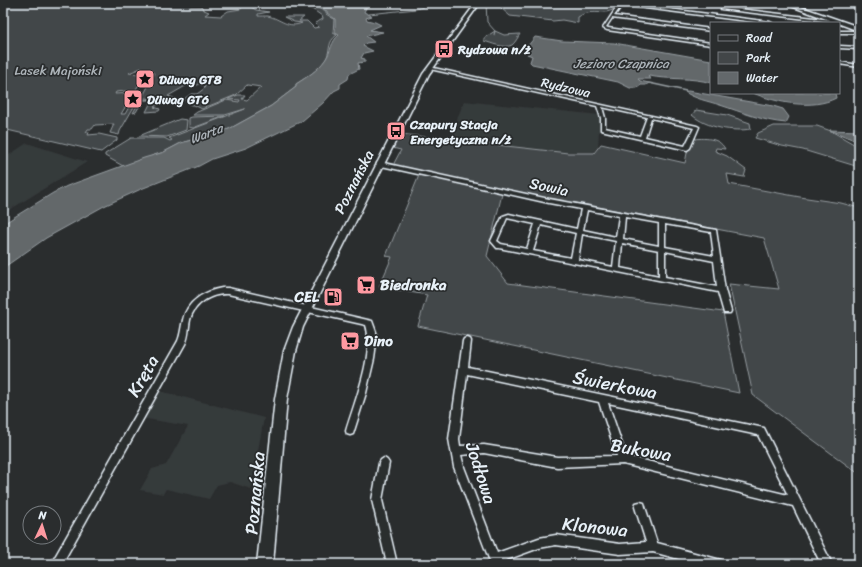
<svg xmlns="http://www.w3.org/2000/svg" width="862" height="567" font-family="Sriracha,sans-serif">
<style>
.built{fill:#363a3b}
.green{fill:#424648;stroke:#959ca0}
.water{fill:#63686b;stroke:#989fa3}
.lines{fill:none;stroke-linecap:round;stroke-linejoin:round}
.stream-far1{stroke:#989fa3;stroke-width:1}
.stream{stroke:#989fa3;stroke-width:1.5}
.street-casing{stroke:#e8f1f8;stroke-width:3}
.secondary-casing{stroke:#e8f1f8;stroke-width:3}
.street{fill:#2a2d2e;fill-rule:evenodd}
.secondary{fill:#2a2d2e;fill-rule:evenodd}
.labels{text-anchor:middle;stroke-width:3.5;stroke-linejoin:round;paint-order:stroke}
.far-poi-label{font-size:13px;font-weight:bold;fill:#e8f1f8;stroke:#2a2d2e;text-anchor:start}
.far-water-label{font-size:13px;font-style:italic;fill:#acb3b9;stroke:#2a2d2e}
.far-park-label{font-size:13px;fill:#aeb5ba;stroke:#2a2d2e}
.far-street-label{font-size:13px;fill:#e8f1f8;stroke:#2a2d2e}
.street-label{font-size:15px;fill:#e8f1f8;stroke:#2a2d2e}
.poi-label{font-size:15px;font-weight:bold;fill:#e8f1f8;stroke:#2a2d2e;text-anchor:start}
.near-street-label{font-size:18px;fill:#e8f1f8;stroke:#2a2d2e}
</style>
<rect width="100%" height="100%" fill="#2a2d2e"/>
<filter id="ink" filterUnits="userSpaceOnUse"><feTurbulence type="fractalNoise" baseFrequency=".025" numOctaves="2"/><feDisplacementMap in="SourceGraphic" scale="8" xChannelSelector="R" yChannelSelector="G"/><feConvolveMatrix kernelMatrix="1 2 1 2 8 2 1 2 1" color-interpolation-filters="sRGB"/></filter>
<g filter="url(#ink)">
<g class="built">
<polygon points="464,101 600,115 598,147 593,153 567,153 449,140"/>
<polygon points="27,143 87,162 3,214 3,159"/>
<polygon points="156,390 264,418 251,489 230,482 217,485 209,499 166,489 163,494 140,490 152,469 166,465 188,426 141,418"/>
</g>
<g class="green">
<path d="M 3,3 L 186,3 L 191,6 L 201,6 L 204,10 L 209,12 L 205,15 L 221,16 L 228,11 L 241,9 L 243,7 L 251,7 L 256,10 L 269,12 L 258,14 L 258,16 C 261,16 264,16 268,16 C 281,19 288,29 302,23 L 294,22 L 284,17 L 304,17 L 299,21 L 307,21 L 314,28 L 319,27 L 315,23 L 323,19 L 322,16 L 312,9 L 292,4 L 295,3 L 316,7 L 326,12 L 326,14 L 334,19 L 333,33 L 337,35 C 327,42 331,49 326,59 C 319,70 307,77 296,84 L 296,87 L 271,106 L 229,129 L 181,143 L 164,152 L 123,166 L 105,156 L 105,154 L 131,138 L 164,138 L 170,141 L 172,140 L 169,138 L 245,109 L 225,115 L 193,115 L 197,112 L 226,100 L 239,102 L 240,100 L 228,99 L 238,95 L 245,95 L 242,99 L 247,100 L 261,87 L 247,85 L 236,95 L 209,106 L 205,106 L 206,107 L 202,109 L 194,105 L 191,105 L 184,100 L 184,99 L 191,94 L 197,94 L 205,88 L 204,87 L 207,84 L 201,85 L 210,78 L 208,78 L 198,85 L 189,84 L 168,96 L 176,99 L 142,98 L 155,73 L 140,70 L 143,68 L 141,68 L 129,73 L 137,74 L 142,72 L 150,73 L 148,75 L 148,73 L 145,74 L 135,91 L 125,92 L 126,91 L 116,92 L 115,94 L 134,93 L 121,114 L 125,114 L 137,93 L 139,93 L 139,98 L 120,131 L 119,135 L 110,133 L 114,124 L 95,125 L 92,129 L 88,129 L 86,132 L 89,132 L 88,135 L 99,134 L 117,138 L 117,140 L 101,152 L 3,129 Z"/>
<path d="M 515,3 L 615,3 L 613,10 C 598,16 592,8 578,17 L 578,23 L 562,20 L 553,21 L 510,16 L 501,8 Z"/>
<path d="M 495,31 L 504,35 L 520,34 C 518,37 515,43 512,45 C 504,49 491,43 484,41 L 484,38 Z"/>
<polygon points="160,99 168,99 154,107 160,109 159,111 146,112 152,100 143,100 136,112 133,113 140,100 142,100"/>
<path d="M 696,110 L 727,115 L 750,123 L 751,129 C 733,132 707,128 692,115 Z"/>
<polygon points="225,116 193,128 189,127 189,118 192,117"/>
<polygon points="180,119 187,120 186,130 167,137 139,136"/>
<polygon points="774,126 817,126 831,131 859,147 859,167 803,150 782,146 755,138 758,133"/>
<path d="M 400,134 L 568,153 L 594,153 L 601,144 L 685,163 L 688,148 L 692,139 C 704,138 719,137 725,149 L 716,148 L 715,151 L 727,156 L 746,170 L 744,177 L 727,174 L 729,184 L 800,197 L 841,203 L 859,208 L 859,474 L 753,395 L 729,284 L 779,289 L 764,238 L 551,198 L 502,194 L 487,256 L 508,283 L 723,312 L 739,393 L 418,326 L 427,295 L 379,287 L 392,257 L 386,256 L 420,173 L 392,167 L 401,150 L 392,148 Z"/>
</g>
<g class="water">
<path d="M 298,3 L 354,3 L 367,6 L 364,12 L 372,16 L 366,18 L 367,20 L 375,22 L 381,25 L 370,30 L 383,32 L 366,36 L 374,42 L 366,43 L 363,46 L 373,51 L 364,53 L 361,58 L 365,59 L 365,62 L 358,63 L 359,69 L 349,74 L 348,79 L 340,84 L 340,88 L 334,91 L 323,103 L 302,121 L 246,148 L 212,159 L 199,166 L 141,189 L 104,206 L 46,238 L 3,268 L 3,224 L 53,193 L 67,186 L 144,158 L 164,152 L 181,143 L 229,129 L 271,106 L 296,87 L 296,84 C 307,77 318,70 325,60 C 331,52 331,41 339,35 L 335,33 L 335,19 L 327,13 L 327,11 L 317,7 Z"/>
<path d="M 535,37 L 562,41 L 614,43 L 711,60 L 711,83 C 692,77 669,80 649,76 L 648,77 L 651,79 L 638,79 L 640,81 L 649,83 L 646,85 L 641,85 L 637,88 L 630,88 L 618,82 L 532,64 L 530,62 L 532,56 L 527,54 L 530,53 L 527,47 Z"/>
<path d="M 688,91 L 773,106 L 783,109 L 789,117 L 786,123 C 762,121 742,112 720,105 C 708,101 695,99 685,92 Z"/>
<path d="M 753,93 L 835,93 L 836,98 C 813,110 777,103 753,93 Z"/>
<polygon points="830,130 859,131 859,142"/>
</g>
<g class="lines">
<g class="stream-far1">
<polyline points="486,3 487,22 495,31 494,35"/>
<polyline points="369,14 416,9 438,3"/>
</g>
<polyline class="stream" points="649,83 686,91"/>
<defs>
<g id="street">
<polygon points="622,3 770,22 772,23 762,23 622,5 614,16 711,29 711,31 612,18 606,27 608,28 711,43 711,45 607,30 603,28 619,4"/>
<polygon points="722,7 840,21 842,22 840,23 721,9"/>
<rect x="839" y="31" width="20" height="2"/>
<polygon points="839,46 859,47 859,49 839,48"/>
<polygon points="839,62 859,65 859,67 839,64"/>
<path d="M 429,67 L 697,126 L 699,127 L 690,148 L 687,150 L 601,130 L 601,118 L 597,106 L 430,69 L 429,69 ZM 602,107 L 647,117 L 640,136 L 605,128 L 605,118 ZM 651,118 L 694,128 L 685,146 L 645,137 Z"/>
<path d="M 379,162 L 549,199 L 716,230 L 725,290 L 731,311 L 730,313 L 724,313 L 718,292 L 499,248 L 497,248 L 491,241 L 503,216 L 509,214 L 577,229 L 581,209 L 549,203 L 377,165 L 377,163 ZM 587,210 L 619,216 L 616,237 L 583,230 ZM 625,217 L 659,223 L 659,246 L 623,239 ZM 507,218 L 535,224 L 527,249 L 501,244 L 497,241 ZM 665,224 L 711,232 L 714,256 L 665,247 ZM 541,225 L 576,233 L 571,258 L 533,251 ZM 582,234 L 616,241 L 613,267 L 578,260 ZM 622,243 L 659,250 L 659,276 L 620,268 ZM 665,251 L 714,261 L 717,287 L 665,277 Z"/>
<path d="M 222,288 L 228,288 L 372,321 L 376,332 L 376,344 L 374,359 L 366,393 L 353,434 L 350,435 L 347,434 L 346,431 C 354,404 375,352 366,325 L 228,294 C 212,293 194,303 190,320 C 188,329 189,336 185,344 L 62,564 L 51,564 L 178,341 C 181,334 181,327 183,320 C 187,301 205,291 222,288 Z"/>
<path d="M 467,338 L 470,339 L 471,341 L 468,367 L 764,428 L 832,564 L 821,564 L 793,506 L 623,464 L 557,467 L 484,453 L 461,455 L 464,467 L 497,553 L 539,538 L 556,535 L 620,544 L 646,542 L 635,507 L 636,503 L 640,502 L 644,503 L 645,507 L 657,543 L 717,559 L 721,560 L 722,564 L 697,564 L 653,552 L 620,554 L 556,545 L 539,548 L 501,562 L 501,564 L 491,564 L 454,467 L 449,439 L 463,341 L 464,339 ZM 467,374 L 599,402 L 617,456 L 557,457 L 484,445 L 460,446 L 459,439 ZM 608,403 L 758,435 L 788,495 L 626,456 Z"/>
<polygon points="384,458 387,460 389,463 382,500 397,564 387,564 372,500 379,463 381,460"/>
</g>
<g id="secondary">
<polygon points="476,3 480,3 429,74 303,327 296,351 287,399 273,564 257,564 275,399 284,351 293,327 423,74"/>
<polygon points="783,3 790,3 859,27 859,31"/>
</g>
</defs>
<use href="#street" class="street-casing"/>
<use href="#secondary" class="secondary-casing"/>
<use href="#street" class="street"/>
<use href="#secondary" class="secondary"/>
</g>
</g>
<defs>
<symbol id="bus-square" viewBox="-11 -11 22 22"><rect x="-9" y="-9" width="18" height="18" rx="4" fill="#ff9aa2" stroke="#2a2d2e"/><path d="M-5-6H5V4H4V6H2V4H-2V6H-4V4H-5ZM-3.5-4V0h7V-4ZM-3.5 1.2v1.5H-2V1.2ZM2 1.2v1.5H3.5V1.2Z" fill="#111"/></symbol>
<symbol id="sight-square" viewBox="-11 -11 22 22"><rect x="-9" y="-9" width="18" height="18" rx="4" fill="#ff9aa2" stroke="#2a2d2e"/><path d="M0-6L1.8-2.2L6-1.7L2.9 1.2L3.7 5.4L0 3.3L-3.7 5.4L-2.9 1.2L-6-1.7L-1.8-2.2Z" fill="#111"/></symbol>
<symbol id="supermarket-square" viewBox="-11 -11 22 22"><rect x="-9" y="-9" width="18" height="18" rx="4" fill="#ff9aa2" stroke="#2a2d2e"/><path d="M-6-5.5h2.5l.6 2H6L4.5 2H-2.5L-4.4-4H-6ZM-1.5 3.2a1.3 1.3 0 1 0 .1 0ZM3 3.2a1.3 1.3 0 1 0 .1 0Z" fill="#111"/></symbol>
<symbol id="fuel-square" viewBox="-11 -11 22 22"><rect x="-9" y="-9" width="18" height="18" rx="4" fill="#ff9aa2" stroke="#2a2d2e"/><path d="M-5.5-6h7V0h2V4h1.3V-2.5L3-4.5l.8-.8L6-3V5H2.5V1h-1V6h-7ZM-4.2-4.7v3.2H.2V-4.7Z" fill="#111"/></symbol>
</defs>
<g fill-rule="evenodd">
<use href="#bus-square" x="433" y="38" width="22" height="22"/>
<use href="#sight-square" x="134" y="68" width="22" height="22"/>
<use href="#sight-square" x="122" y="88" width="22" height="22"/>
<use href="#bus-square" x="385" y="120" width="22" height="22"/>
<use href="#supermarket-square" x="355" y="274" width="22" height="22"/>
<use href="#fuel-square" x="322" y="286" width="22" height="22"/>
<use href="#supermarket-square" x="339" y="330" width="22" height="22"/>
</g>
<g class="labels">
<g class="far-poi-label">
<text x="458" y="54">Rydzowa n/ż</text>
<text x="159" y="84">Düwag GT8</text>
<text x="147" y="104">Düwag GT6</text>
<text x="410" y="129">Czapury Stacja<tspan x="410" dy="15">Energetyczna n/ż</tspan></text>
</g>
<g class="far-water-label">
<text x="621" y="68">Jezioro Czapnica</text>
<text transform="translate(206 133) rotate(-21)" y="5">Warta</text>
</g>
<g class="far-park-label">
<text x="58" y="75">Lasek Majoński</text>
</g>
<g class="far-street-label">
<text transform="translate(566 87) rotate(13)" y="5">Rydzowa</text>
</g>
<g class="street-label">
<text transform="translate(354 182) rotate(-63)" y="5">Poznańska</text>
<text transform="translate(549 187) rotate(12)" y="5">Sowia</text>
</g>
<g class="poi-label">
<text x="380" y="290">Biedronka</text>
<text x="319" y="302" text-anchor="end">CEL</text>
<text x="364" y="346">Dino</text>
</g>
<g class="near-street-label">
<text transform="translate(143 376) rotate(-60)" y="6">Kręta</text>
<text transform="translate(615 385) rotate(11)" y="6">Świerkowa</text>
<text transform="translate(641 450) rotate(10)" y="6">Bukowa</text>
<text transform="translate(481 473) rotate(72)" y="6">Jodłowa</text>
<text transform="translate(255 493) rotate(-85)" y="6">Poznańska</text>
<text transform="translate(595 527) rotate(6)" y="6">Klonowa</text>
</g>
</g>
<rect width="862" height="567" fill="none" stroke="#2a2d2e" stroke-width="16"/>
<rect x="8" y="8" width="846" height="551" fill="none" stroke="#e8f1f8" stroke-width="1.5" filter="url(#ink)"/>
<rect x="710" y="22" width="130" height="72" fill="#2a2d2e" stroke="#767b7f"/>
<rect x="718" y="35" width="20" height="6" fill="#2a2d2e" stroke="#767b7f"/>
<text x="746" y="42" font-size="12" fill="#e8f1f8">Road</text>
<rect x="718" y="52" width="20" height="12" fill="#424648" stroke="#767b7f"/>
<text x="746" y="62" font-size="12" fill="#e8f1f8">Park</text>
<rect x="718" y="72" width="20" height="12" fill="#63686b" stroke="#767b7f"/>
<text x="746" y="82" font-size="12" fill="#e8f1f8">Water</text>
<g transform="translate(42 525) rotate(4)"><circle r="19" fill="#2a2d2e" stroke="#767b7f"/>
<path d="M0-3L7 15L0 10L-7 15Z" fill="#ff9aa2"/>
<text y="-6" font-size="11" font-weight="bold" text-anchor="middle" fill="#e8f1f8">N</text>
</g>
</svg>
